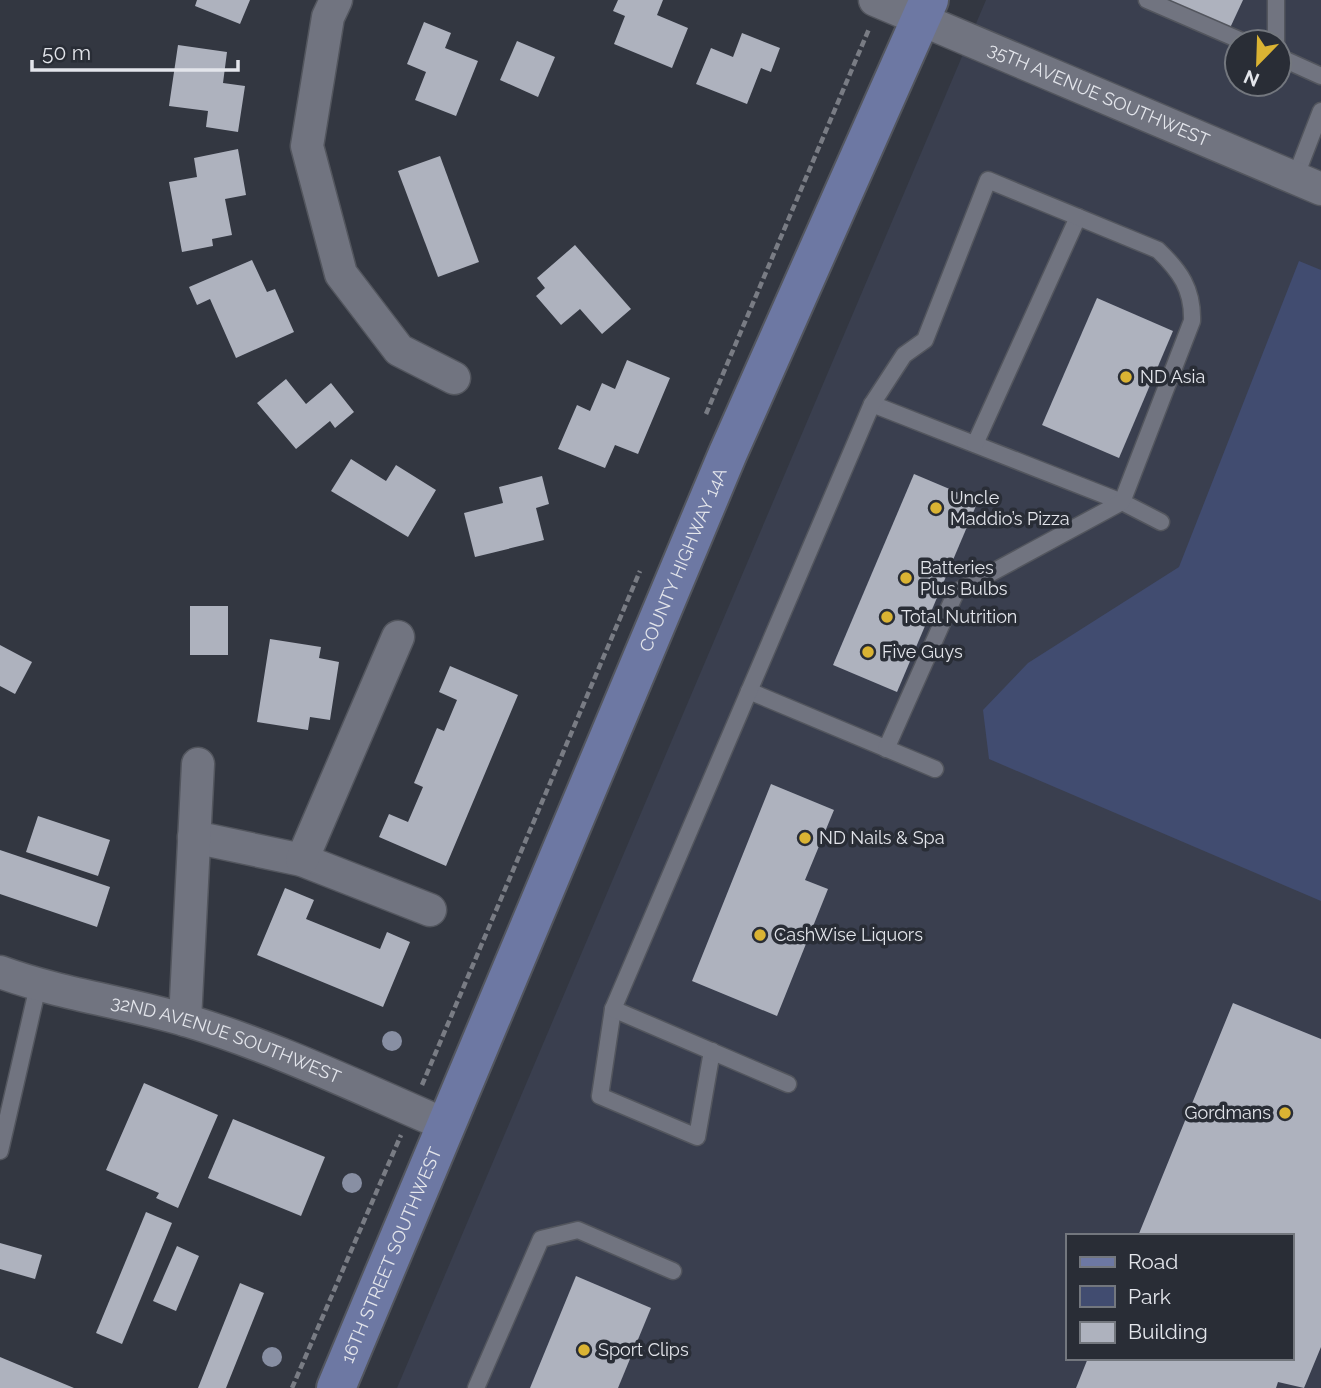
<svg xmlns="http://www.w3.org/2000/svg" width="1321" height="1388" font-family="Raleway,sans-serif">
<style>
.built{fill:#3a3f4f;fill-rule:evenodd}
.green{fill:#414c70}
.building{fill:#aeb2be}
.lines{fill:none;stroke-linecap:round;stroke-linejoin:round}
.service-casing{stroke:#53565e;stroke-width:19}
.minor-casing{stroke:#53565e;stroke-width:35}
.secondary-casing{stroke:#53565e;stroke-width:42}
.path{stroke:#797c84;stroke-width:4.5;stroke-dasharray:7 3.5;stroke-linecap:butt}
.service{stroke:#717480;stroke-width:16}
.minor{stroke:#717480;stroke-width:32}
.secondary{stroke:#6d78a3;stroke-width:38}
.tree{fill:#888fa3}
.poi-dot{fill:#dab333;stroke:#292d36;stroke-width:2.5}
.labels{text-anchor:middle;stroke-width:7;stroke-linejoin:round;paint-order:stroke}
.street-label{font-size:18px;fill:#e3e5eb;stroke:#292d36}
.poi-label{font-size:18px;fill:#e3e5eb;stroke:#292d36;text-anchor:start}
</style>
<rect width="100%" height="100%" fill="#333741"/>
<path class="built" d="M 986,0 L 1321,0 L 1321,1388 L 397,1388 ZM 1237,42 L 1279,42 L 1279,84 L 1237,84 ZM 1067,1236 L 1291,1236 L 1291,1358 L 1067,1358 Z"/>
<polygon class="green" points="1299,261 1321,270 1321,901 989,759 983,710 1028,663 1179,567"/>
<g class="building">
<polygon points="197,0 250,0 240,24 195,6"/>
<polygon points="618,0 663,0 657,15 688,28 672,68 614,44 625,16 613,11"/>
<polygon points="1167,0 1243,0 1230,28"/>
<polygon points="424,22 451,33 445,48 478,61 456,116 415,100 426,72 407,64"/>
<polygon points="742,33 780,48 771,72 761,68 747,104 696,84 711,48 733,57"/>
<polygon points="517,41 555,57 538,97 500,80"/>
<polygon points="178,45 227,52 223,83 245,86 238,132 206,127 208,111 169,106"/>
<polygon points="238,149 246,195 225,199 232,235 212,239 213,246 182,252 169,182 197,177 194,158"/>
<polygon points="440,156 479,262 438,277 398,171"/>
<polygon points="575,245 631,309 602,334 580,309 561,325 536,296 545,288 537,278"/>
<polygon points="252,260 267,292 275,289 294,332 236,358 210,299 197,305 189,287"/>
<polygon points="1097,298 1173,331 1119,458 1042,425"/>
<polygon points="627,360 670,378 638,454 615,445 605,468 558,449 577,405 590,411 602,383 615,389"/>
<polygon points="286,379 306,404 331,383 354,412 335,428 330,421 296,449 257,403"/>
<polygon points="351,459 386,481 396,465 436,490 408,537 331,491"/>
<polygon points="914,474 978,501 897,692 833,665"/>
<polygon points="542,476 549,504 536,508 544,540 475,557 464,513 503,503 499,487"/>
<rect x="190" y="606" width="38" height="49"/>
<polygon points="270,639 321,647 319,658 339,662 330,720 310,717 308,730 257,722"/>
<polygon points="0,645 32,662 15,694 0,686"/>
<polygon points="450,666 518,695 446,866 379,837 389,814 408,822 423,787 414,783 437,728 444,731 457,700 439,692"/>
<polygon points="771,784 834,810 805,880 828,889 777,1016 692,981"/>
<polygon points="38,816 110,840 98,876 26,852"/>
<polygon points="0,850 110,887 97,927 0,894"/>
<polygon points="285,888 314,900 306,919 380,949 387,932 410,942 383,1007 257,955"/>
<polygon points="1233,1003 1321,1039 1321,1347 1304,1388 1278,1382 1276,1388 1076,1388 1088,1358 1291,1358 1291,1236 1138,1236"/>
<polygon points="144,1083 218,1115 178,1208 156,1198 159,1193 106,1170"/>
<polygon points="233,1119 325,1157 301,1216 208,1178"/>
<polygon points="146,1212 172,1223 122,1344 96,1333"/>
<polygon points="0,1243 42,1255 35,1279 0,1269"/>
<polygon points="177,1246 199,1256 176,1311 153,1301"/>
<polygon points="576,1276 651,1308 618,1388 530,1388"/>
<polygon points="240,1283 264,1293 226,1388 198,1388"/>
<polygon points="0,1357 74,1388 0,1388"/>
</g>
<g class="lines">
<defs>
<g id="service">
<polyline points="1147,0 1244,42"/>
<polyline points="1276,42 1276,0"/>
<polyline points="1279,57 1321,76"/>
<polyline points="1295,178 1321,111"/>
<polyline points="872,404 1122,502 1161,522"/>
<polyline points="975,444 1078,217"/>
<polyline points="749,691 935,769"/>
<polyline points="613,1009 600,1096 697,1137 712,1051"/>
<path d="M 788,1084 L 613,1009 L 872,404 L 904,355 L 925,340 L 988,180 L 1158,250 C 1180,271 1193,289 1192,321 L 1122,502 L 956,592 L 886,749"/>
<polyline points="0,1151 38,986"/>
<polyline points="476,1388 541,1239 578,1230 673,1271"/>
</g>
<g id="minor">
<polyline points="336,0 328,17 307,146 341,274 399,350 454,378"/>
<path id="s1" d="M 875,0 L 1321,189"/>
<polyline points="194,837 302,860 430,910"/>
<polyline points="302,860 398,637"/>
<path id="s2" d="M 0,972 C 60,994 124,1002 185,1020 C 275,1047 360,1088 446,1125"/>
<polyline points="185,1020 198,764"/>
</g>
<g id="secondary">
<path id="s3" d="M 336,1388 L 728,453 L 929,0"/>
</g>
</defs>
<use href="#service" class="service-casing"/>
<use href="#minor" class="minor-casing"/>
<use href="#secondary" class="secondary-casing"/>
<g class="path">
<polyline points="706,414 869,29"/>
<polyline points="422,1085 640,571"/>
<polyline points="292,1388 401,1135"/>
</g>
<use href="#service" class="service"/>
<use href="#minor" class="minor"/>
<use href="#secondary" class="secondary"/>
</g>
<g class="tree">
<circle cx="392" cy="1041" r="10"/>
<circle cx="352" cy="1183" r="10"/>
<circle cx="272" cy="1357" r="10"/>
</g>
<g class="poi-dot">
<circle cx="1126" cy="377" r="7"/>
<circle cx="936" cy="508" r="7"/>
<circle cx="906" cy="578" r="7"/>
<circle cx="887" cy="617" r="7"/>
<circle cx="868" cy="652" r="7"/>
<circle cx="805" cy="838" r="7"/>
<circle cx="760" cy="935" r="7"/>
<circle cx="1285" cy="1113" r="7"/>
<circle cx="584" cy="1350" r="7"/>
</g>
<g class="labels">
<g class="street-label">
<text dy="6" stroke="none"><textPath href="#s1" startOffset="243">35TH AVENUE SOUTHWEST</textPath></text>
<text dy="6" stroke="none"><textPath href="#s3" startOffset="898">COUNTY HIGHWAY 14A</textPath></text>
<text dy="6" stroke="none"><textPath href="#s2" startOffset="236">32ND AVENUE SOUTHWEST</textPath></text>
<text dy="6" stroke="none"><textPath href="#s3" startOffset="144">16TH STREET SOUTHWEST</textPath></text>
</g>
<g class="poi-label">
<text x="1140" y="383">ND Asia</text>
<text x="950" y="504">Uncle<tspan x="950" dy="21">Maddio’s Pizza</tspan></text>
<text x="920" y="574">Batteries<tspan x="920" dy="21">Plus Bulbs</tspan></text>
<text x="901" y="623">Total Nutrition</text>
<text x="882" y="658">Five Guys</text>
<text x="819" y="844">ND Nails &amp; Spa</text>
<text x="774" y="941">CashWise Liquors</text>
<text x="1271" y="1119" text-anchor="end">Gordmans</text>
<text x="598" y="1356">Sport Clips</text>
</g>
</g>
<rect x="1066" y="1234" width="228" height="126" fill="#292d36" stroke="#73777e" stroke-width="2"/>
<rect x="1080" y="1257" width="35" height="10" fill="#6d78a3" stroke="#73777e" stroke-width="2"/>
<text x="1128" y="1269" font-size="21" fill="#e3e5eb">Road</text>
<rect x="1080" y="1286" width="35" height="21" fill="#414c70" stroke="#73777e" stroke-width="2"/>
<text x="1128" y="1304" font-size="21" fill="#e3e5eb">Park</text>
<rect x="1080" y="1322" width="35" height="21" fill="#aeb2be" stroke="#73777e" stroke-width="2"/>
<text x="1128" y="1339" font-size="21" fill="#e3e5eb">Building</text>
<g transform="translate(1258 63) rotate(203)"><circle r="33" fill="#292d36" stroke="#73777e" stroke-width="2"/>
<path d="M0-5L12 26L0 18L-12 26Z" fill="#dab333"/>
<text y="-10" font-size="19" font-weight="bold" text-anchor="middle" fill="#e3e5eb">N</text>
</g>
<path d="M32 60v10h206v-10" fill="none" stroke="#e3e5eb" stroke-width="3.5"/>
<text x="42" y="60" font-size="21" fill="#e3e5eb" stroke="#292d36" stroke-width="5" paint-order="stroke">50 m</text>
</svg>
